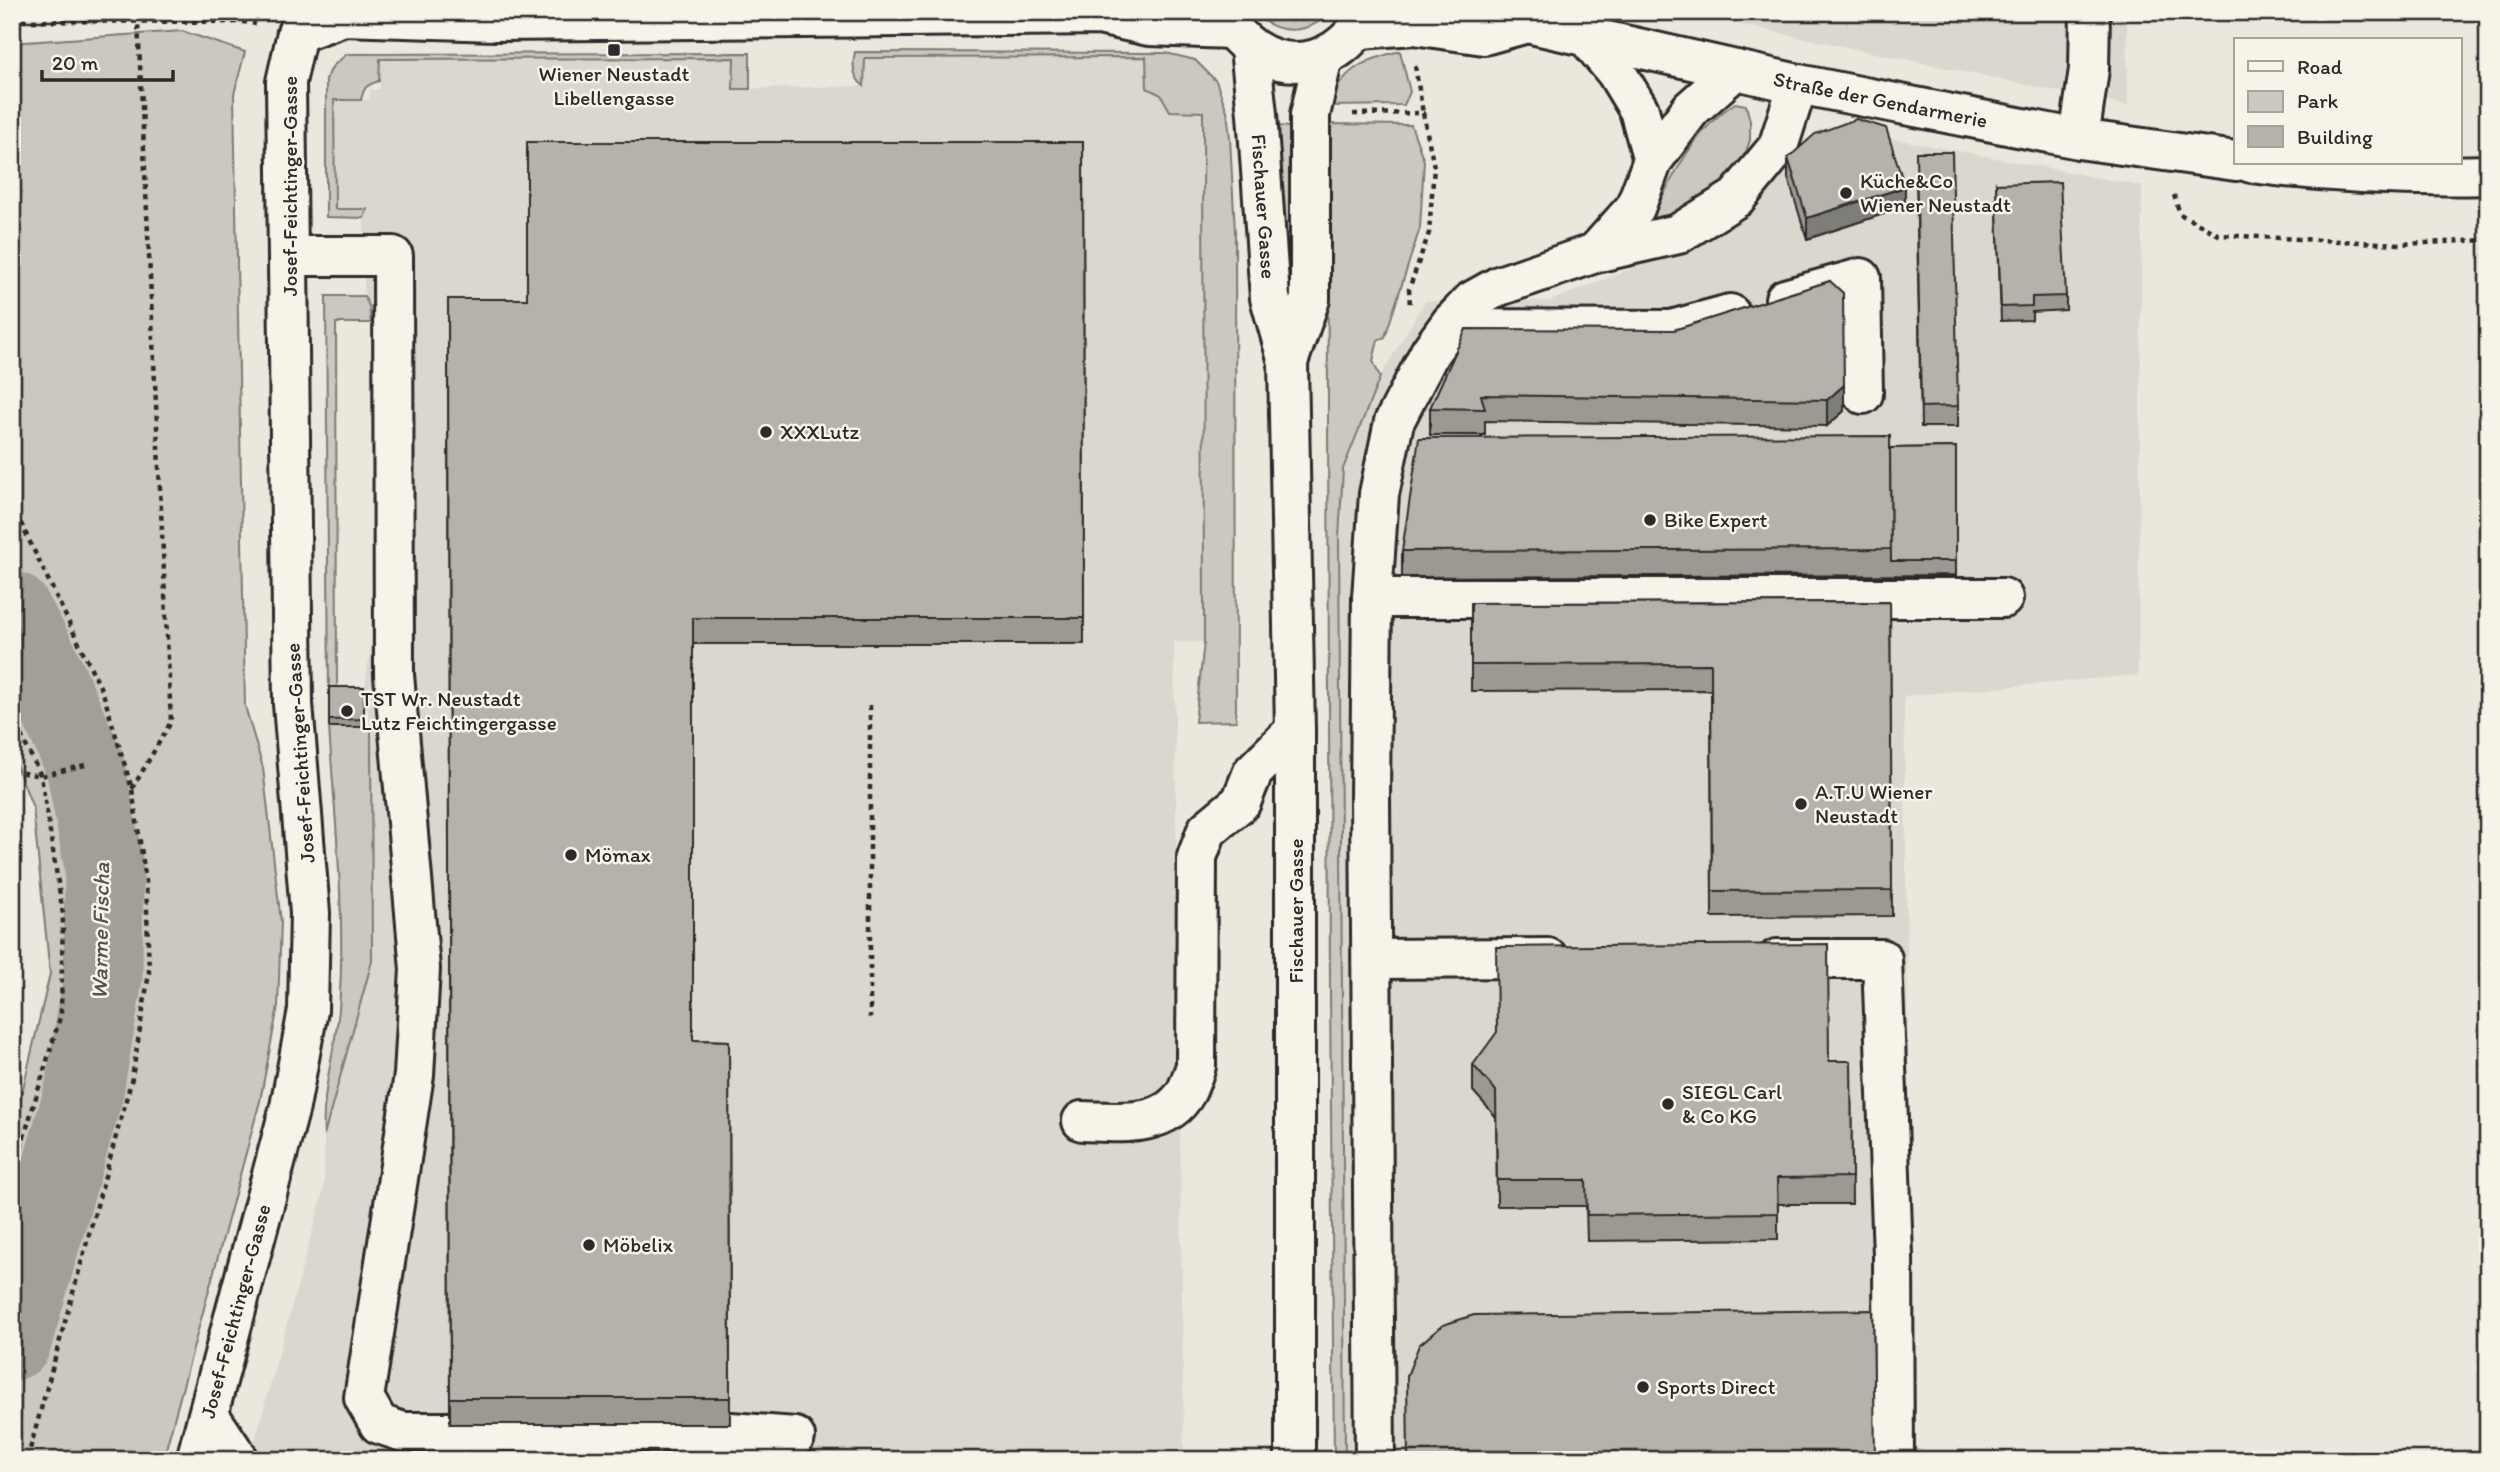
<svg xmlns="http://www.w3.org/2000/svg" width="2500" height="1472" font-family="Itim,sans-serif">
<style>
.built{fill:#dbd7ce}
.green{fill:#cbc8bf;stroke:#7b7a75;stroke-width:2}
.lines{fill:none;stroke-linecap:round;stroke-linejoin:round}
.river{stroke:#a29f98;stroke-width:79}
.minor-casing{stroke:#2b2b2b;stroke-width:44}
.major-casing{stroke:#2b2b2b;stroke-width:44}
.path{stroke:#2b2b2b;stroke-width:4.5;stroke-dasharray:5 5;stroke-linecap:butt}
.minor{stroke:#f7f3e8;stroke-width:38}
.major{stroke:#f7f3e8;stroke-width:38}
.wall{fill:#9c9993;stroke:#2b2b2b;stroke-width:2}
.shaded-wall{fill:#7f7d78;stroke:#2b2b2b;stroke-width:2}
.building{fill:#b5b2ab;stroke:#2b2b2b;stroke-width:2}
.poi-dot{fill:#2b2b2b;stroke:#f7f3e8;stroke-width:2.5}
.labels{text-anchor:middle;stroke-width:5;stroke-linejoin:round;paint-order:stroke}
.poi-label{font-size:21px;fill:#2b2b2b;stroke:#f7f3e8;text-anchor:start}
.street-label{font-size:21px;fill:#2b2b2b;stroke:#f7f3e8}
.water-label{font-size:23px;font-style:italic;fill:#555451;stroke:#f7f3e8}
</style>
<rect width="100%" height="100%" fill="#ebe7dd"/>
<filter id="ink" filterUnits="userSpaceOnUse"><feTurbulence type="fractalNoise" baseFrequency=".0143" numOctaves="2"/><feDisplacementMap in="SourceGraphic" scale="14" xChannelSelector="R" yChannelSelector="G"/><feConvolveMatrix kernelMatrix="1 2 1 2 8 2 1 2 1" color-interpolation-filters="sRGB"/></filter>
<g filter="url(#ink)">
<g class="built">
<polygon points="1679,12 2127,12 2128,106"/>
<polygon points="1147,57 1169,111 1203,111 1204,642 1174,642 1184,1457 1140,1457 1140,1460 248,1460 255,1440 324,1189 324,1135 372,961 371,727 364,694 372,637 371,323 369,306 364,296 364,218 367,210 335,209 334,100 369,100 370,90 380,89 380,59 734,58 733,89 864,86 865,58"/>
<polygon points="1864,133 2142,186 2138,675 1904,696 1913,1460 1345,1460 1339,537 1343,469 1380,377 1425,301 1550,301 1728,230 1817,141"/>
</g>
<g class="green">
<path d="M 1255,12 L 1332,12 C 1309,33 1277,38 1255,12 Z"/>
<polygon points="182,31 245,52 234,94 245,706 263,768 281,922 278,1006 260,1101 163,1460 12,1460 12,1135 50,974 33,808 12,754 12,43"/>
<path d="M 1400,51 L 1410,92 L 1404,105 L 1328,106 C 1343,68 1363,61 1400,51 Z"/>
<path d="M 855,52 L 1166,53 L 1195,60 L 1216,81 L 1227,111 L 1230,138 L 1235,232 L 1236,721 L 1195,722 L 1204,642 L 1203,112 L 1170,111 L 1161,95 L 1147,88 L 1146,57 L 865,58 L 864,86 C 852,78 852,65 855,52 Z"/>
<path d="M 750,53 L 750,89 L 733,89 L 734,58 L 380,59 L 379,81 C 366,85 364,87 361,100 L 334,100 L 335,209 L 367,209 L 364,218 L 326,217 L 326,79 L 333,66 L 347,54 Z"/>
<path d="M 1735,103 L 1746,105 L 1750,121 L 1750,140 L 1739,172 L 1697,208 L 1654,222 L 1651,220 C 1672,177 1694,130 1735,103 Z"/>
<polygon points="1327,124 1411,125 1424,161 1420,228 1385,337 1378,340 1373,361 1380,377 1343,469 1339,537 1345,1460 1334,1460 1330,994"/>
<polygon points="1276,126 1291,127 1292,298 1284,298"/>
<polygon points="326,296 364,296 369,306 371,323 336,323 337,694 329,694"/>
<path d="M 371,726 L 372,961 L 324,1135 C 321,1093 335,1051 339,1009 C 346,915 335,821 329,727 Z"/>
</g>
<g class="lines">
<polyline class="river" points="12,611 37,657 85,765 104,866 103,978 84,1091 12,1341"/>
<defs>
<g id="minor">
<path id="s1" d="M 1515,12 L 1527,23 L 1798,84 L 2079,139 L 2236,161"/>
<polyline points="1360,29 1414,25 1484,35 1527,23"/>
<polyline points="297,33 344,16 495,21 1099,15 1149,26 1231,29"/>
<polyline points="1586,36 1616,72 1639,110 1653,160"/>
<polyline points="2079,139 2089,69 2090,12"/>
<path d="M 2251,163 C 2329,173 2409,177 2488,175"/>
<polyline points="1595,253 1635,208 1653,160 1691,109 1735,70"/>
<polyline points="289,256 393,256 394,675 420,969 414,1075 364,1398 379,1424 403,1432 731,1432 795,1437"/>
<polyline points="1785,299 1861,278 1863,394"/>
<polyline points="1451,323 1488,329 1671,330 1730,314"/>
<polyline points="1372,598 2003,598"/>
<polyline points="1372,959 1548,958"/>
<polyline points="1777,959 1882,959 1893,1255 1894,1460"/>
<path d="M 1082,1121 C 1118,1122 1165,1129 1186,1092 C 1190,1084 1193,1074 1196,1066 L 1197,857 L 1207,830 L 1241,802 L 1253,772 L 1295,730"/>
<polyline points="209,1415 239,1460"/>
<path id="s2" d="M 196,1460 L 290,1107 L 308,1010 L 310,913 L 293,704 L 286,82 L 297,33"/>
<polyline points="1375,1460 1370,797 1372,598 1379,494 1394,422 1430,352 1451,323 1472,301 1499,286 1595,253 1678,234 1736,198 1778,147 1798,84"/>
</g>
<g id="major">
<path d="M 1222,12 C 1255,78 1335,79 1368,12"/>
<path id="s3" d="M 1250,49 L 1257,114 L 1270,298 L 1288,362 L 1295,730 L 1295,1460"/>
<polyline points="1288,362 1310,299 1310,115 1323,57"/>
</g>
</defs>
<use href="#minor" class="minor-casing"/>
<use href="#major" class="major-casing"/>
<g class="path">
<polyline points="12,21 243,22 256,24"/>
<polyline points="1415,66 1423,113"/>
<polyline points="1353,114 1423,113 1434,167 1429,233 1409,289 1410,307"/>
<polyline points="2174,195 2180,214 2219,235 2401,244 2488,240"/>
<polyline points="12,505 103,693 132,789 146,881 149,973 132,1078 27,1460"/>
<polyline points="870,705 870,1018"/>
<polyline points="12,717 41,776 63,914 61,1014 12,1177"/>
<polyline points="12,771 41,776 85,765"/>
<polyline points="132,789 171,722 138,22"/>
</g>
<use href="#minor" class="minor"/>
<use href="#major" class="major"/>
</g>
<g class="wall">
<polygon points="1083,142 1084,644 693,644 693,1040 729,1041 730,1424 450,1424 448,299 527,299"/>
<polygon points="1788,158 1905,207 1807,239 1788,178"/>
<polygon points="1916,173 1958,406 1958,427 1921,427"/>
<polygon points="1996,184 2066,296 2066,310 2032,312 2032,320 2001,321"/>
<polygon points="1830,281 1844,411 1827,426 1485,421 1485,435 1430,435 1430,408 1674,330"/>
<polygon points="1956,447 1956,575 1402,577 1402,551 1890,448"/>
<polygon points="1890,602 1892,916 1712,917 1711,690 1471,691 1471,603"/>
<rect x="329" y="687" width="35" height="40"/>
<polygon points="1829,1061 1851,1061 1852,1204 1778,1204 1778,1239 1587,1241 1586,1206 1497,1206 1496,1117 1473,1091 1473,1065"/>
</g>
<g class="shaded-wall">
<polygon points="1905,187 1905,207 1807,239 1807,218"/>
<polygon points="1844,385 1844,411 1827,426 1827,400"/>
</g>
<g class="building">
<polygon points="1856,119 1886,128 1905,187 1807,218 1788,158 1815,134"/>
<polygon points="527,142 1083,142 1084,618 693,618 693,1040 729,1041 730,1398 450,1398 448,299 527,299"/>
<polygon points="1916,152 1952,152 1958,406 1921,407"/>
<polygon points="2060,182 2066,296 2032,297 2032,306 2001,307 1996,184"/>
<polygon points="1830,281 1843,293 1844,385 1827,400 1481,395 1485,409 1430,408 1466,329 1674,330"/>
<polygon points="1890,436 1891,549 1402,551 1419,438"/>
<polygon points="1956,447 1956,561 1891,561 1890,448"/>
<polygon points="1890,602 1892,890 1712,891 1711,664 1471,665 1471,603"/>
<polygon points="329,687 364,687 364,719 329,720"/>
<polygon points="1828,944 1829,1061 1851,1061 1852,1177 1777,1178 1778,1213 1587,1215 1586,1180 1497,1180 1496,1091 1473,1065 1497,1032 1496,947"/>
<polygon points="1873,1310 1875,1460 1408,1460 1407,1376 1419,1345 1443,1325 1474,1315"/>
</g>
</g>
<g class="poi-dot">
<rect x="607" y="43" width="14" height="14" rx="3.5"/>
<circle cx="1846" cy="193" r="7"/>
<circle cx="766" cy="432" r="7"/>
<circle cx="1650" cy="520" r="7"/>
<circle cx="347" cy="711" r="7"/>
<circle cx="1801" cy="804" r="7"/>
<circle cx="571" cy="855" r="7"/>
<circle cx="1668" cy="1104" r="7"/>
<circle cx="589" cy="1245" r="7"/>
<circle cx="1643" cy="1387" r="7"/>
</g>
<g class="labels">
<g class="poi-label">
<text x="614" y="81" text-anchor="middle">Wiener Neustadt<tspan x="614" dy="24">Libellengasse</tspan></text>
<text x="1860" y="188">Küche&amp;Co<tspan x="1860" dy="24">Wiener Neustadt</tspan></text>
<text x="780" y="439">XXXLutz</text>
<text x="1664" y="527">Bike Expert</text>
<text x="361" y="706">TST Wr. Neustadt<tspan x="361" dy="24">Lutz Feichtingergasse</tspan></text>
<text x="1815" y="799">A.T.U Wiener<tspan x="1815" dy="24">Neustadt</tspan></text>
<text x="585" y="862">Mömax</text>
<text x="1682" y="1099">SIEGL Carl<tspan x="1682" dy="24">&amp; Co KG</tspan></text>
<text x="603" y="1252">Möbelix</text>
<text x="1657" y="1394">Sports Direct</text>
</g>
<g class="street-label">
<text dy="7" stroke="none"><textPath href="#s1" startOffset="378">Straße der Gendarmerie</textPath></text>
<text transform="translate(290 186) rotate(-90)" y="7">Josef-Feichtinger-Gasse</text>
<text dy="7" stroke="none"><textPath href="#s3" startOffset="158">Fischauer Gasse</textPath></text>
<text transform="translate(300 753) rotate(-94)" y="7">Josef-Feichtinger-Gasse</text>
<text transform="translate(1296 911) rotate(-90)" y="7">Fischauer Gasse</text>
<text dy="7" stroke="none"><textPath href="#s2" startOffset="154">Josef-Feichtinger-Gasse</textPath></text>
</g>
<g class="water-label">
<text transform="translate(100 931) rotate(-89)" y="8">Warme Fischa</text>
</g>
</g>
<rect width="2500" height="1472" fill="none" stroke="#f7f3e8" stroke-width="42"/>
<rect x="21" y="21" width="2458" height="1430" fill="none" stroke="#2b2b2b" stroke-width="2.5" filter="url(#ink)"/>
<rect x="2234" y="38" width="228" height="126" fill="#f7f3e8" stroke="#a5a39c" stroke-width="2"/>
<rect x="2248" y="61" width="35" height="10" fill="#f7f3e8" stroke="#a5a39c" stroke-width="2"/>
<text x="2297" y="74" font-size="21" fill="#2b2b2b">Road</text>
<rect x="2248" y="91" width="35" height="21" fill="#cbc8bf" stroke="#a5a39c" stroke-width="2"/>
<text x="2297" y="108" font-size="21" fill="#2b2b2b">Park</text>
<rect x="2248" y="126" width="35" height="21" fill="#b5b2ab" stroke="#a5a39c" stroke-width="2"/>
<text x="2297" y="144" font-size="21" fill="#2b2b2b">Building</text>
<path d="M42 70v10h131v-10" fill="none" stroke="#2b2b2b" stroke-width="3.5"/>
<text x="52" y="70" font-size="21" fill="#2b2b2b" stroke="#f7f3e8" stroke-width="5" paint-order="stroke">20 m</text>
</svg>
